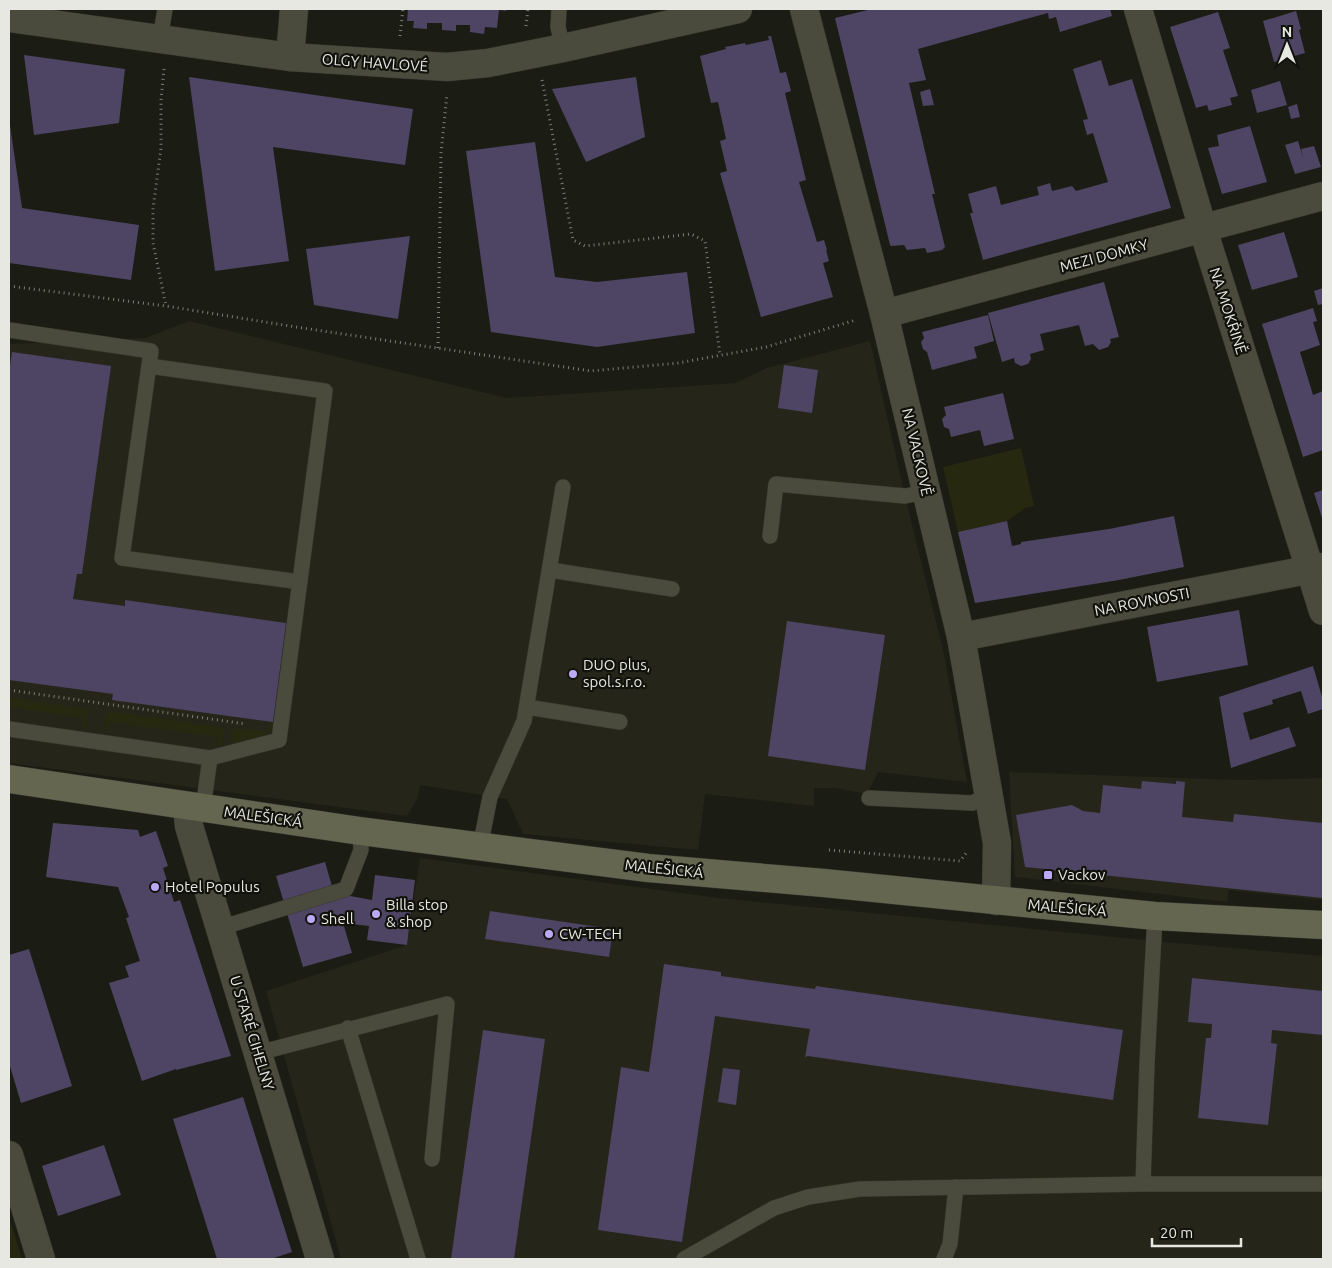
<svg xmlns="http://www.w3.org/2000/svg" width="1332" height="1268" font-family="Ubuntu,sans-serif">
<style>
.built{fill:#252619}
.green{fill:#272810}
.building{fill:#4d4563}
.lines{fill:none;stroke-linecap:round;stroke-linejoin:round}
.lane-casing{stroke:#383931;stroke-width:16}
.street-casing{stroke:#383931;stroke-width:29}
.secondary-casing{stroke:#383931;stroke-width:29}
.path{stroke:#7d7e77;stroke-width:3;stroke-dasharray:1 4;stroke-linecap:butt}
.lane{stroke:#4a4b3d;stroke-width:15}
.street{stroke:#4a4b3d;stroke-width:28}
.secondary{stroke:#646650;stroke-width:28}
.poi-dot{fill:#bca9f5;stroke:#12120c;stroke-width:2}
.labels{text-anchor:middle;stroke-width:4.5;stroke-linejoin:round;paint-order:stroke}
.street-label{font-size:15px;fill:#e8e8e3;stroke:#12120c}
.poi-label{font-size:15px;fill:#e8e8e3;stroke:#12120c;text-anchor:start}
</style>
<rect width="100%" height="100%" fill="#1b1c14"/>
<g class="built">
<polygon points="189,321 507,398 735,383 767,368 870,341 905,496 944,654 967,782 878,772 867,794 835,788 814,788 814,806 705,794 698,850 523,834 507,799 420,785 417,799 407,816 9,763 9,344 145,338"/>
<polygon points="1009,772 1240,780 1323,778 1323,900 1229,890 1227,902 1015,877"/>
<polygon points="420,858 719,898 1154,941 1323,956 1323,1259 341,1259 266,991 407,945"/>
</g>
<g class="green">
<polygon points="1021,448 1034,506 1025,508 1007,521 958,532 943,467"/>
<polygon points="9,697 88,709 86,728 82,727 83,718 9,707"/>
<polygon points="110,711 225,728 222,746 217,745 218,737 110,722 108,731 104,730 105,716"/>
<path d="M 270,722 L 275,723 C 270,738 246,743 231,744 L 233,728 L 264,731 L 269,726 Z"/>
<polygon points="9,1217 22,1259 9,1259"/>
</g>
<g class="building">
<polygon points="408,9 506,9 506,11 499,10 497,28 485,27 484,34 470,32 470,25 456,25 456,31 442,30 442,23 427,23 427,29 413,28 414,21 407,21"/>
<polygon points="872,9 1110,9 1112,16 1060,32 1056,17 1049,19 1048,13 918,49 926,80 909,83 935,194 932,194 945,247 942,250 927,253 925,248 907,250 904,245 891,246 890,245 835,18"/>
<polygon points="1296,11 1301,29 1299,30 1305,53 1274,62 1263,21"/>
<polygon points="1218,12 1230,48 1223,50 1238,96 1230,98 1232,105 1209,111 1207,105 1196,108 1170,27"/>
<polygon points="768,36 771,36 780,73 786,72 791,91 785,93 806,180 799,182 817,242 824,240 827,250 826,250 829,261 823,263 833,297 761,317 720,173 727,171 720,141 726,139 718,102 711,103 700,56 726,49 725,47 745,43 746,45 769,40"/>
<polygon points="24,55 125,69 119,123 34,135"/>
<polygon points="1101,60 1109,86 1132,79 1171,208 983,260 970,213 973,213 968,194 996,186 1001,205 1039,195 1037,187 1050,183 1052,191 1072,186 1076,191 1108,182 1093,133 1087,135 1083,120 1088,119 1073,69"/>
<polygon points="189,77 413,109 405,165 273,147 289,261 215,271"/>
<polygon points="636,77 645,137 586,162 552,89"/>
<polygon points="1280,81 1287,105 1257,113 1251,90"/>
<polygon points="930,89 934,105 923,106 920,92"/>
<polygon points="1297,104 1300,117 1291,119 1288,107"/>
<polygon points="9,118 22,208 139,225 131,280 9,263"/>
<polygon points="1250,126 1267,182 1222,194 1208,148 1219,146 1217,135"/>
<polygon points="1298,141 1303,158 1301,149 1314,146 1321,167 1295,174 1285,145"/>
<polygon points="535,142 555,277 597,282 687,272 695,333 597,347 491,332 466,151"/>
<polygon points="1284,232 1298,277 1252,290 1238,245"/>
<polygon points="410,236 398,319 314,305 306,249"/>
<polygon points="1104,282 1119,337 1110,339 1111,342 1108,347 1099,350 1093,344 1085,346 1079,325 1040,334 1044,350 1030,354 1031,359 1028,364 1021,366 1015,363 1014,358 1002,362 988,313"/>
<polygon points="1323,288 1323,304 1318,305 1314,291"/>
<polygon points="1313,308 1317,321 1313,322 1320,345 1300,352 1313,395 1323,391 1323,450 1303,457 1262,324"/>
<polygon points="988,315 994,341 974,347 977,358 932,370 927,352 923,349 921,342 924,338 922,332"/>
<polygon points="12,352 111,366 82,574 77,574 73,599 125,606 125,600 286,623 273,722 112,700 113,694 9,680 9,372"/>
<polygon points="784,365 818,370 812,413 778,408"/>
<polygon points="1003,393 1014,439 984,446 980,430 951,437 949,429 944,427 942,419 946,415 944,407"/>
<polygon points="1323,490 1323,521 1314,493"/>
<polygon points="1174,516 1184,567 1119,580 975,603 958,532 1007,521 1012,546 1021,544 1021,542 1109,529"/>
<polygon points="1239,610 1248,665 1157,682 1147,627"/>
<polygon points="787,621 885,635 865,770 768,756"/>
<polygon points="1313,666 1323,700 1323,709 1308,714 1301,691 1272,700 1273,704 1243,713 1250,740 1289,727 1296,746 1231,768 1219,697"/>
<polygon points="1142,781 1176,784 1176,781 1185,782 1182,817 1233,822 1234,814 1323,823 1323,898 1025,867 1016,815 1072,805 1083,811 1100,813 1103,785 1141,789"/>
<polygon points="53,823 138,830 140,837 156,831 168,866 163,868 174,902 180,900 231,1056 176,1070 176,1069 142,1081 109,983 129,977 125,966 140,961 126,918 129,917 118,887 46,877"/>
<polygon points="325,862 334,893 372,900 375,875 415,880 407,945 367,940 369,926 343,923 352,953 303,967 276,876"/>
<polygon points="490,911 613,929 609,957 485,939"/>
<polygon points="29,949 72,1086 21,1103 9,1063 9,955"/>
<polygon points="664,964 721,972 721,976 815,989 816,986 1123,1030 1113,1100 808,1056 805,1057 810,1029 715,1016 682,1242 598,1230 621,1067 649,1072"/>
<polygon points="1192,978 1323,991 1323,1035 1272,1030 1271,1043 1277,1044 1268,1125 1198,1118 1206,1038 1211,1038 1212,1024 1188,1022"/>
<polygon points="483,1030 545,1039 514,1259 451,1259"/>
<polygon points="723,1068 740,1070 736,1105 718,1102"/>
<polygon points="243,1097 292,1252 271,1259 217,1259 173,1119"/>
<polygon points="104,1145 121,1195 58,1216 42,1166"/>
</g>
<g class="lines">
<defs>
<g id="lane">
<polyline points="559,9 558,27 563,48"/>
<polyline points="160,39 165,9"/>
<polyline points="9,330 151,351 122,558 300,582"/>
<polyline points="149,366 325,391 279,740 210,758"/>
<polyline points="770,536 776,484 905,496 926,492"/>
<polyline points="550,570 672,589"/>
<polyline points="527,707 620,722"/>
<polyline points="9,729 210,758 203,808"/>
<polyline points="869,798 972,803 989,796"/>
<polyline points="480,847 490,797 524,721 563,487"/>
<polyline points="220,928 346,889 361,850 360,831"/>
<polyline points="348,1028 418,1259"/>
<polyline points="258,1053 447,1004 432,1159"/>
<polyline points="1143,1184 1147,1063 1155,916"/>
<polyline points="684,1259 774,1208 808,1197 860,1189 1143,1184 1323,1184"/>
<polyline points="944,1259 950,1244 956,1187"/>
</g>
<g id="street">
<polyline points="804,9 884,314 961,637 997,843 996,901"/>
<polyline points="1138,9 1203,229 1323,611"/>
<polyline points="9,18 290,57 447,67 488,63 563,48 738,9"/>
<polyline points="290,57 294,9"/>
<polyline points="884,314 1323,196"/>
<polyline points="961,637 1323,567"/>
<polyline points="187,806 189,826 320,1259"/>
<polyline points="9,1155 41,1259"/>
</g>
<polyline id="secondary" points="9,779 360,831 648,868 824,883 1155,916 1323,925"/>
</defs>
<use href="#lane" class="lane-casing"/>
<use href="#street" class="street-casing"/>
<use href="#secondary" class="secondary-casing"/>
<g class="path">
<polyline points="526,26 528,9"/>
<polyline points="400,36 403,9"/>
<polyline points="164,69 161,100 161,148 153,209 153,243 166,306"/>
<polyline points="542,80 573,240 585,246 691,234 705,241 720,355"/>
<polyline points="9,286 166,306 296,327 591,371 678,363 766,347 856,320"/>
<polyline points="438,348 441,153 447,94"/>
<polyline points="9,690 246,724"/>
<polyline points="829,850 960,861 967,852"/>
</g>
<use href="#lane" class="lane"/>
<use href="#street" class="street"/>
<use href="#secondary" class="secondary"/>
</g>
<g class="poi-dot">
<circle cx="573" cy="674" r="5"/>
<rect x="1043" y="870" width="10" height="10" rx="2.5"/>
<circle cx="155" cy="887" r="5"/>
<circle cx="376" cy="914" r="5"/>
<circle cx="311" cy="919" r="5"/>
<circle cx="549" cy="934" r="5"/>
</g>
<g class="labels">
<g class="street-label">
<text transform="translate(375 63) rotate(4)" y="5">OLGY HAVLOVÉ</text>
<text transform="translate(1104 256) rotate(-15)" y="5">MEZI DOMKY</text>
<text transform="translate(1228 311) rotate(72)" y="5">NA MOKŘINĚ</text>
<text transform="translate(917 452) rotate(77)" y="5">NA VACKOVĚ</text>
<text transform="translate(1142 602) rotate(-11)" y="5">NA ROVNOSTI</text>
<text transform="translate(263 817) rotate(8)" y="5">MALEŠICKÁ</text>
<text transform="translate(664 869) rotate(6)" y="5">MALEŠICKÁ</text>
<text transform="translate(1067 908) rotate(5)" y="5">MALEŠICKÁ</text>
<text transform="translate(252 1033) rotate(73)" y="5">U STARÉ CIHELNY</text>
</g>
<g class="poi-label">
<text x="583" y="670">DUO plus,<tspan x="583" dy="17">spol.s.r.o.</tspan></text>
<text x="1058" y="880">Vackov</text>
<text x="165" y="892">Hotel Populus</text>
<text x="386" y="910">Billa stop<tspan x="386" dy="17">&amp; shop</tspan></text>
<text x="321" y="924">Shell</text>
<text x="559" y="939">CW-TECH</text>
</g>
</g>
<rect width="1332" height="1268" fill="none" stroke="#e8e8e3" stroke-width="20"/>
<g transform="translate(1287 45)" stroke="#12120c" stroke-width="4" paint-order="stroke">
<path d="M0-4L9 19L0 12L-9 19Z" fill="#e8e8e3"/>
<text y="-8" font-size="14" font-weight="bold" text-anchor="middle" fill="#e8e8e3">N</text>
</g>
<path d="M1152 1238v8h89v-8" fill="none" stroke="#e8e8e3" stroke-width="2.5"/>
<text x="1160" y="1238" font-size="15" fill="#e8e8e3" stroke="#12120c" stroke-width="4" paint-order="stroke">20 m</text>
</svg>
